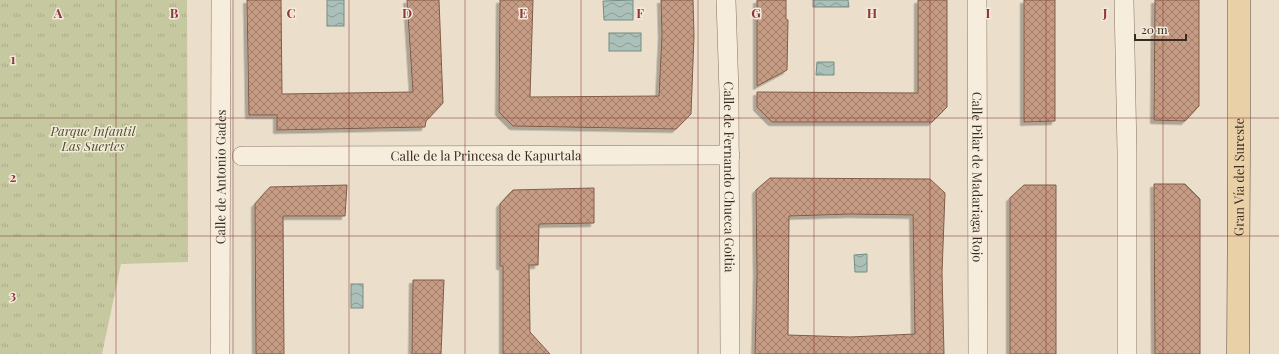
<svg xmlns="http://www.w3.org/2000/svg" width="1279" height="354" font-family="'Playfair Display',serif">
<style>
.grass{fill:url(#grass-tufts)}
.water{fill:url(#water-waves);stroke:#728e85}
.building{fill:url(#building-cross-hatch);stroke:#835c48;fill-rule:evenodd;filter:url(#shadow)}
.lines{fill:none;stroke-linecap:round;stroke-linejoin:round}
.street-casing{stroke:#867260;stroke-width:20}
.primary-casing{stroke:#554134;stroke-width:23}
.street{stroke:#f6eddd;stroke-width:19}
.primary{stroke:#e9d0a7;stroke-width:22}
.grid{fill:none;stroke:#90363d;stroke-width:1;stroke-opacity:0.55}
.labels{text-anchor:middle;stroke-width:3;stroke-linejoin:round;paint-order:stroke}
.park-label{font-size:13px;font-style:italic;fill:#4b532b;stroke:#f3eada}
.street-label{font-size:13px;fill:#382b22;stroke:#f3eada}
.grid-label{font-size:13px;text-anchor:middle;font-weight:bold;fill:#90363d;stroke:#f3eada;stroke-width:3;stroke-linejoin:round;paint-order:stroke}
</style>
<defs>
<pattern id="grass-tufts" width="24" height="20" patternUnits="userSpaceOnUse"><rect width="24" height="20" fill="#c6c89f"/><path d="M3 7l-1-3M5 7V3M7 7l1-3M15 17l-1-3M17 17v-4M19 17l1-3" fill="none" stroke="#abac89"/></pattern>
<pattern id="water-waves" width="16" height="10" patternUnits="userSpaceOnUse"><rect width="16" height="10" fill="#abc0b8"/><path d="M0 5q4-4 8 0t8 0" fill="none" stroke="#8c9c95"/></pattern>
<pattern id="building-cross-hatch" width="8" height="8" patternUnits="userSpaceOnUse"><rect width="8" height="8" fill="#c59b84"/><path d="M0 0l8 8M0 8l8-8" fill="none" stroke="#a17f6c"/></pattern>
<filter id="shadow"><feDropShadow dx="-3.5" dy="3.5" stdDeviation="0" flood-color="#0004"/></filter>
</defs>
<rect width="100%" height="100%" fill="#ebdfcb"/>
<polygon class="grass" points="0,0 187,0 188,262 121,264 102,354 0,354"/>
<g class="water">
<rect x="327" y="0" width="17" height="26"/>
<polygon points="633,0 633,20 604,20 603,1"/>
<polygon points="813,0 848,0 849,7 813,7"/>
<rect x="609" y="33" width="32" height="18"/>
<polygon points="817,62 834,62 834,75 816,75"/>
<polygon points="867,254 867,272 855,272 854,255"/>
<rect x="351" y="284" width="12" height="24"/>
</g>
<g class="building">
<polygon points="247,0 281,0 282,94 413,92 407,0 439,0 443,103 426,121 425,127 277,130 277,115 249,115"/>
<polygon points="500,0 533,0 530,97 659,96 662,35 661,0 693,0 694,36 691,114 676,129 513,126 499,112"/>
<polygon points="757,0 786,0 786,19 788,20 787,70 757,86"/>
<polygon points="918,0 947,0 947,107 932,122 772,122 757,107 757,92 918,93"/>
<polygon points="1024,0 1055,0 1055,121 1024,122"/>
<polygon points="1155,0 1199,0 1199,106 1185,121 1154,120"/>
<path d="M 770,178 L 930,179 L 945,193 L 942,273 L 944,354 L 755,354 L 757,274 L 756,190 ZM 851,214 L 913,215 L 915,334 L 850,337 L 788,335 L 789,216 Z"/>
<polygon points="1154,184 1185,184 1200,199 1200,354 1155,354"/>
<polygon points="347,185 345,216 283,216 284,354 256,354 255,204 270,187"/>
<polygon points="1024,185 1056,185 1056,354 1010,354 1010,198"/>
<polygon points="594,188 594,223 539,224 538,265 529,265 530,332 550,354 503,354 503,266 500,266 500,204 513,190"/>
<polygon points="413,280 444,280 441,354 412,354"/>
</g>
<g class="lines">
<defs>
<g id="street">
<path id="s1" d="M 726,0 L 729,93 L 730,354"/>
<path id="s2" d="M 977,0 L 978,354"/>
<polyline points="1124,0 1127,152 1127,354"/>
<path id="s3" d="M 242,156 L 730,155"/>
<path id="s4" d="M 220,354 L 221,0"/>
</g>
<g id="primary">
<path id="s5" d="M 1238,354 L 1239,152 L 1239,0"/>
</g>
</defs>
<use href="#street" class="street-casing"/>
<use href="#primary" class="primary-casing"/>
<use href="#street" class="street"/>
<use href="#primary" class="primary"/>
</g>
<path class="grid" d="M 116,0 L 116,354M 233,0 L 233,354M 349,0 L 349,354M 465,0 L 465,354M 581,0 L 581,354M 698,0 L 698,354M 814,0 L 814,354M 930,0 L 930,354M 1046,0 L 1046,354M 1163,0 L 1163,354M 0,118 L 1279,118M 0,236 L 1279,236"/>
<g class="labels">
<g class="park-label">
<text x="93" y="136">Parque Infantil<tspan x="93" dy="15">Las Suertes</tspan></text>
</g>
<g class="street-label">
<text dy="5" stroke="none"><textPath href="#s3" startOffset="244">Calle de la Princesa de Kapurtala</textPath></text>
<text dy="5" stroke="none"><textPath href="#s4" startOffset="177">Calle de Antonio Gades</textPath></text>
<text dy="5" stroke="none"><textPath href="#s1" startOffset="177">Calle de Fernando Chueca Goitia</textPath></text>
<text dy="5" stroke="none"><textPath href="#s2" startOffset="177">Calle Pilar de Madariaga Rojo</textPath></text>
<text dy="5" stroke="none"><textPath href="#s5" startOffset="177">Gran Vía del Sureste</textPath></text>
</g>
</g>
<g class="grid-label">
<text x="58" y="18">A</text>
<text x="174" y="18">B</text>
<text x="291" y="18">C</text>
<text x="407" y="18">D</text>
<text x="523" y="18">E</text>
<text x="640" y="18">F</text>
<text x="756" y="18">G</text>
<text x="872" y="18">H</text>
<text x="988" y="18">I</text>
<text x="1105" y="18">J</text>
<text x="13" y="64">1</text>
<text x="13" y="182">2</text>
<text x="13" y="300">3</text>
</g>
<path d="M1135 34v6h51v-6" fill="none" stroke="#382b22" stroke-width="2"/>
<text x="1141" y="34" font-size="12" fill="#382b22" stroke="#f3eada" stroke-width="3" paint-order="stroke">20 m</text>
</svg>
